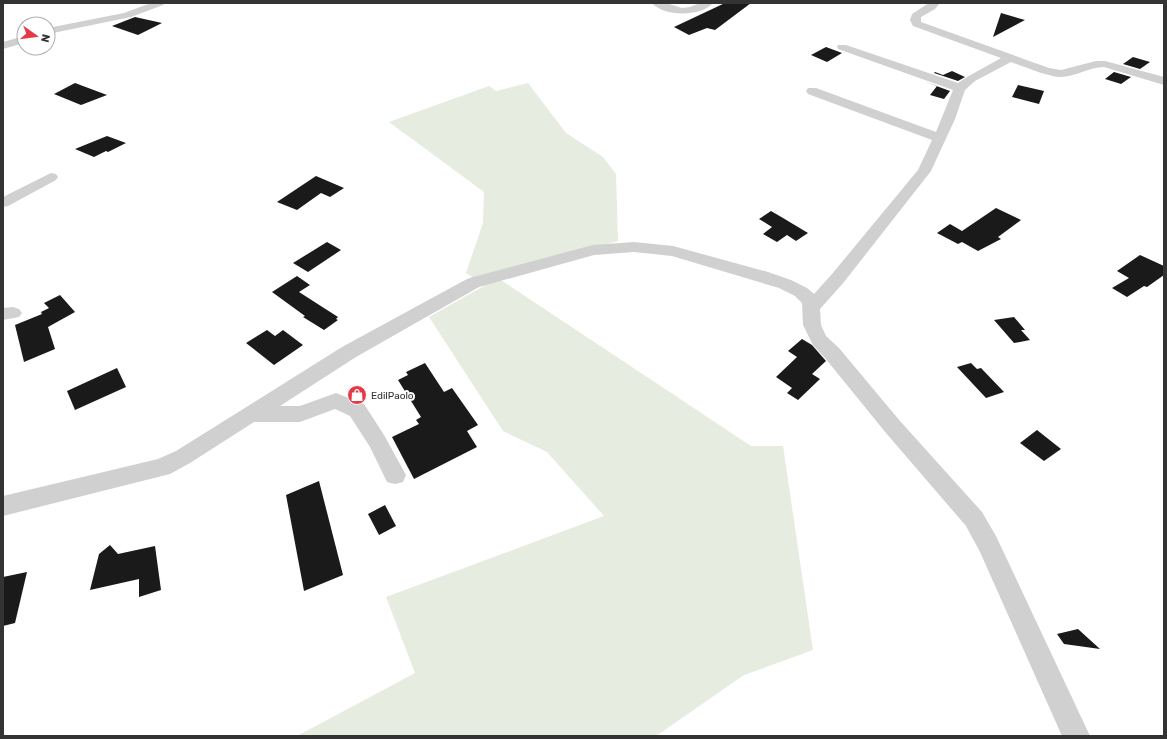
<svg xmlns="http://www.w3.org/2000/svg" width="1167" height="739" font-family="Rubik,sans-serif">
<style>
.green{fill:#e6ecdf}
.building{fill:#1a1a1a}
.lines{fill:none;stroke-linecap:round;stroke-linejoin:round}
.minor{fill:#d0d0d0;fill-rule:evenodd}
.labels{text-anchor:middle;stroke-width:4;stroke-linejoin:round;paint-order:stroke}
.poi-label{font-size:10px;fill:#333;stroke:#fff;text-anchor:start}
</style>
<rect width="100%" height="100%" fill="#fff"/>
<g class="green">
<polygon points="528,83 566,133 603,157 616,174 618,241 475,279 466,273 483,223 484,192 389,122 489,86 496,91"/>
<polygon points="498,278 751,446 783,446 813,650 744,675 656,736 297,736 415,673 386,597 604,516 547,452 503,431 429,317"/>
</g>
<g class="building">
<polygon points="725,3 751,3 715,30 707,28 689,35 674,27"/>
<polygon points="1001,13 1025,20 993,37"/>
<polygon points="135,17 162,23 138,35 112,26"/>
<polygon points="826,47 842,53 827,62 811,55"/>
<polygon points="1133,57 1150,62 1140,69 1123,64"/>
<polygon points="952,71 965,77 958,81 934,73 935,72 943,75"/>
<polygon points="1114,72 1131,77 1121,84 1105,79"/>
<polygon points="923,81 950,91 944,99 930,95 937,86"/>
<polygon points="75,83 107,95 81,105 54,94"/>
<polygon points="1018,85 1044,91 1039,104 1012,97"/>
<polygon points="107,136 126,143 108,152 106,151 94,157 75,149"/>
<polygon points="316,176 344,188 330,197 321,193 297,210 277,202"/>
<polygon points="996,208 1021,220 998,237 1001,239 978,251 962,242 958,244 937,233 950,224 962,231"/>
<polygon points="771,211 783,218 808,233 796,241 787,235 777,242 763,234 772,227 759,219"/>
<polygon points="327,242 341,250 308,272 293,263"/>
<polygon points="1140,255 1164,266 1164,275 1147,287 1144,286 1127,297 1112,288 1129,278 1117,271"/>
<polygon points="297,276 310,285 299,292 338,317 336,319 338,320 324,330 303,317 305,316 272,292"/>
<polygon points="60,295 75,312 48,327 55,349 24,362 15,325 42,314 41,312 49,308 44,303"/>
<polygon points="1014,317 1025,330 1021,330 1030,340 1014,343 994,320"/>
<polygon points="267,330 275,336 283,330 303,345 274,365 246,343"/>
<polygon points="802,339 812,345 826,361 812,374 820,379 798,400 787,393 792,388 776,377 797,357 788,351"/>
<polygon points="425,363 444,392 452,388 478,425 467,431 477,447 414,479 392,437 419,424 416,420 421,417 398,380 408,375 406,372"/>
<polygon points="971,363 977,369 981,368 1004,392 986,398 957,367"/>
<polygon points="117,368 126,387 75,410 67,391"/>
<polygon points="1037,430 1061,449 1044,461 1020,443"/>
<polygon points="319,481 343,575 304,591 286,495"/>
<polygon points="385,505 396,526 379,535 368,514"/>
<polygon points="110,545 118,554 155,546 161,590 139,597 139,579 90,590 99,554"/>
<polygon points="27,572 15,623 3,626 3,577"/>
<polygon points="1078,629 1100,649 1064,644 1057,634"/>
</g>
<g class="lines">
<g class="minor">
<polygon points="151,3 165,3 163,5 131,17 48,34 48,28 124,13"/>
<path d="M 652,3 L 666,3 L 682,8 L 690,7 L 700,3 L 713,3 C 701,17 664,17 652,3 Z"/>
<path d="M 929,3 L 940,3 L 935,9 L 921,17 L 921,22 L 1049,68 L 1061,70 L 1096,61 L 1105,61 L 1164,77 L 1164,85 L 1104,67 C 1089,67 1077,76 1062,77 C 1050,78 1023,66 1011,62 L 975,81 L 965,90 L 955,119 L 931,171 L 844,282 L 820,309 L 821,325 L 826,336 L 839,348 L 900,421 L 982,512 L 996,536 L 1090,736 L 1062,736 L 980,552 L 966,526 L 886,433 L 825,358 L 813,345 L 803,325 L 802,303 L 795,296 L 779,288 L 672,256 L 634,252 L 594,255 L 479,287 L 356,357 L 280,406 L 300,406 L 336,393 L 364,404 L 384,435 L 406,475 L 403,482 L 395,484 L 387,482 L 370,447 L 350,416 L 335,409 L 300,422 L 254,422 L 190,463 L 170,474 L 3,516 L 3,496 L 158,459 L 176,451 L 342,347 L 467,279 L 473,277 L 593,245 L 634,242 L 673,246 L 768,272 L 791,280 L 807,288 L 814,294 L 832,274 L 918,170 L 932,140 L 808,94 L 806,91 L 808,88 L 816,88 L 936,132 L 953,90 L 838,49 L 837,47 L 838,45 L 846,45 L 958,83 L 967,77 L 1001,58 L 913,26 L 910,20 L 912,14 Z"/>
<polygon points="24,36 24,43 3,49 3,42"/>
<polygon points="51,173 56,174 58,177 56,180 8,206 3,207 3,197"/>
<polygon points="13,307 19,309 22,313 19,317 3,320 3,308"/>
</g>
</g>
<defs>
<symbol id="shop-disc" viewBox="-11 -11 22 22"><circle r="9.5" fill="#e63946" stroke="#fff"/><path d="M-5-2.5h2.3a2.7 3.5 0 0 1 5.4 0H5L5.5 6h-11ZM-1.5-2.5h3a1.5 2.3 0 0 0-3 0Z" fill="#fff"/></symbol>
</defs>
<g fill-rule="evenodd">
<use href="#shop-disc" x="346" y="384" width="22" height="22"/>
</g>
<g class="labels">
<g class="poi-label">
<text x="371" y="399">EdilPaolo</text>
</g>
</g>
<rect width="1167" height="739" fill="none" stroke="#333333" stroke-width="8"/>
<g transform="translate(36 36) rotate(104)"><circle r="19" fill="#ffffff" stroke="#adadad"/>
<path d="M0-3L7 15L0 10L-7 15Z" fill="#e63946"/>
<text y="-6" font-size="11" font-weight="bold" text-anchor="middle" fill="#333333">N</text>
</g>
</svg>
